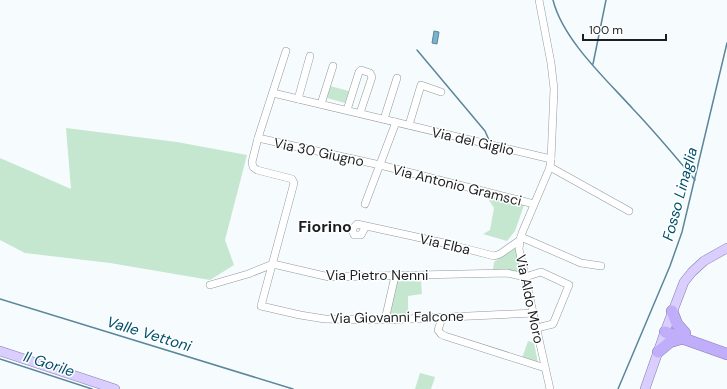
<svg xmlns="http://www.w3.org/2000/svg" width="727" height="389" font-family="'DM Sans',sans-serif">
<style>
.green{fill:#c5e7cf}
.water{fill:#78b2cd;stroke:#5c8699}
.lines{fill:none;stroke-linecap:round;stroke-linejoin:round}
.stream{stroke:#5c8699;stroke-width:1.5}
.minor-casing{stroke:#939a9f;stroke-width:8}
.major-casing{stroke:#877caf;stroke-width:10}
.highway-casing{stroke:#877caf;stroke-width:12}
.minor{stroke:#fff;stroke-width:7}
.major{stroke:#d9cefd;stroke-width:9}
.highway{stroke:#c0aefb;stroke-width:11}
.labels{text-anchor:middle;stroke-width:3;stroke-linejoin:round;paint-order:stroke}
.street-label{font-size:14px;fill:#1c1f21;stroke:#fff}
.water-label{font-size:15px;font-style:italic;fill:#00516c;stroke:#fff}
.quarter-label{font-size:16px;font-weight:bold;fill:#1c1f21;stroke:#fff}
</style>
<rect width="100%" height="100%" fill="#f6fbfe"/>
<g class="green">
<polygon points="330,86 349,91 345,103 327,98"/>
<polygon points="66,128 177,142 247,155 225,240 234,265 210,280 110,263 25,253 0,240 0,158 71,189"/>
<polygon points="485,194 524,205 515,231 507,241 483,234 490,230 494,208"/>
<polygon points="513,248 516,249 519,268 518,271 493,270 494,262"/>
<polygon points="397,281 421,281 422,294 408,296 408,315 389,316"/>
<polygon points="528,341 534,343 538,363 522,358"/>
<polygon points="420,373 435,377 431,389 415,389"/>
</g>
<polygon class="water" points="434,31 439,32 437,44 432,43"/>
<g class="lines">
<g class="stream">
<path d="M 553,0 C 563,40 606,79 633,109 C 655,132 675,156 695,180"/>
<polyline points="417,50 485,131 489,140"/>
<polyline points="593,64 606,0"/>
<polyline points="0,299 293,389"/>
<polyline points="0,359 92,389"/>
<polyline points="618,389 670,266 682,232 727,43"/>
</g>
<defs>
<g id="minor">
<polyline points="539,0 551,63 554,89 551,159 550,167 522,233 520,240 519,249 550,389"/>
<polyline points="286,51 258,138 252,162 253,167 257,170 292,179 294,183 261,306 300,315 325,319 385,320 534,313"/>
<polyline points="273,93 551,159"/>
<polyline points="298,99 310,56"/>
<polyline points="321,104 333,66"/>
<polyline points="347,110 359,72 361,70 370,73 372,77 360,113"/>
<polyline points="384,119 397,78"/>
<polyline points="409,125 421,85 441,92"/>
<polyline points="258,138 380,165 534,204"/>
<polyline points="550,167 629,211"/>
<polyline points="365,204 396,122"/>
<polyline points="366,226 361,235 354,235 352,229 357,224 444,243 494,256 500,254 520,240"/>
<polyline points="521,237 581,263 601,266"/>
<polyline points="210,285 248,274 273,264 329,277 507,273 525,277 541,272 569,285 553,324 537,328"/>
<polyline points="442,318 438,330 441,334 445,336 545,368"/>
<polyline points="385,320 395,276"/>
</g>
<g id="major">
<polyline points="0,351 115,389"/>
<polyline points="645,389 666,329 684,282 692,272 704,261 727,248"/>
</g>
<g id="highway">
<polyline points="672,311 677,324 685,333"/>
<polyline points="665,332 727,354"/>
<polyline points="658,352 670,342 683,338"/>
</g>
</defs>
<use href="#minor" class="minor-casing"/>
<use href="#major" class="major-casing"/>
<use href="#highway" class="highway-casing"/>
<use href="#minor" class="minor"/>
<use href="#major" class="major"/>
<use href="#highway" class="highway"/>
</g>
<g class="labels">
<g class="street-label">
<text transform="translate(473 141) rotate(13)" y="5">Via del Giglio</text>
<text transform="translate(319 152) rotate(12)" y="5">Via 30 Giugno</text>
<text transform="translate(457 185) rotate(14)" y="5">Via Antonio Gramsci</text>
<text transform="translate(445 244) rotate(13)" y="5">Via Elba</text>
<text x="377" y="280">Via Pietro Nenni</text>
<text transform="translate(530 299) rotate(78)" y="5">Via Aldo Moro</text>
<text transform="translate(397 317) rotate(-1)" y="5">Via Giovanni Falcone</text>
</g>
<g class="water-label">
<text transform="translate(680 194) rotate(-75)" y="5">Fosso Linaglia</text>
<text transform="translate(149 334) rotate(17)" y="5">Valle Vettoni</text>
<text transform="translate(49 364) rotate(18)" y="5">Il Gorile</text>
</g>
<g class="quarter-label">
<text x="325" y="232">Fiorino</text>
</g>
</g>
<path d="M583 34v6h83v-6" fill="none" stroke="#1c1f21" stroke-width="2"/>
<text x="589" y="34" font-size="12" fill="#1c1f21" stroke="#ffffff" stroke-width="3" paint-order="stroke">100 m</text>
</svg>
